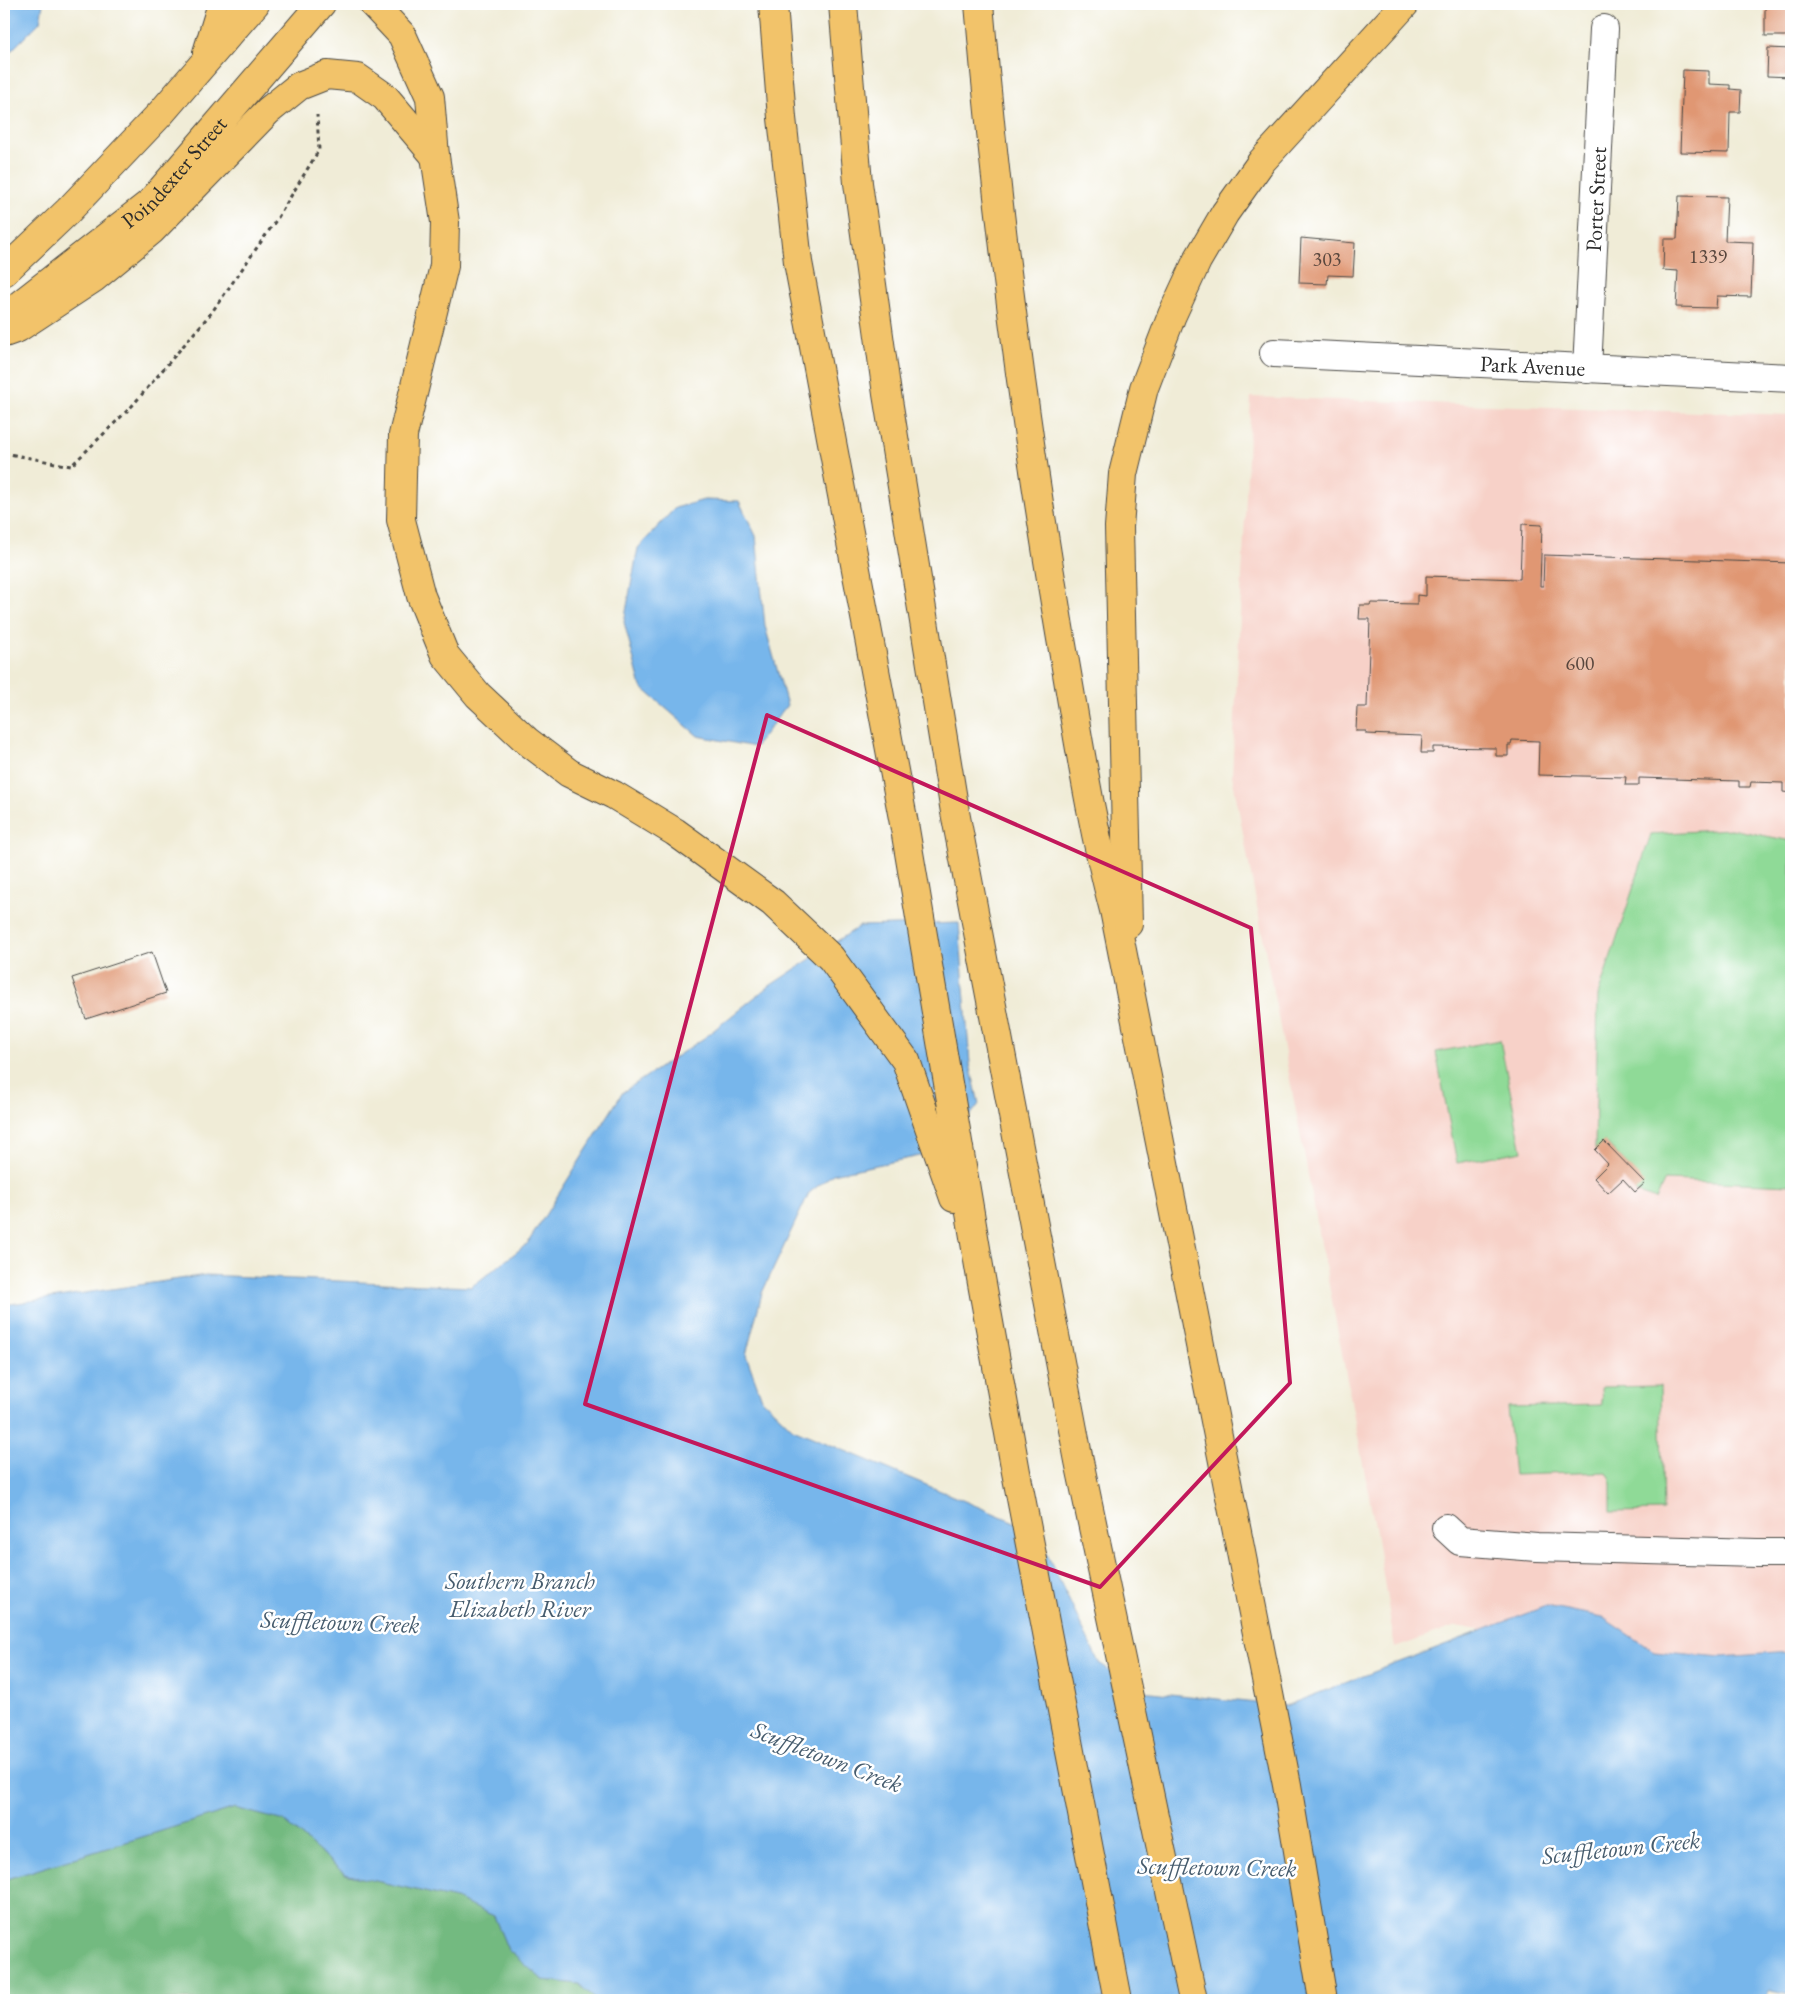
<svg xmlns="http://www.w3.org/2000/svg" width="1795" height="2004" font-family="'EB Garamond',serif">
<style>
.built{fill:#f7d1c8}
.green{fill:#8fda97;stroke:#5d8261}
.forest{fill:#73ba80;stroke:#4f7256}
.water{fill:#77b6eb;stroke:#51708b}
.building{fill:#e09773}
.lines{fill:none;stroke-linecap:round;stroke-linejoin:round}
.minor-casing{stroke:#494845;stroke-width:30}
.major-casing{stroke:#494845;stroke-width:30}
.highway-casing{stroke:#494845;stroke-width:30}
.path{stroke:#494845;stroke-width:3;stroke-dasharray:4 4;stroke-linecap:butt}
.minor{stroke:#fff;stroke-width:28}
.major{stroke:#f2c36a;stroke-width:28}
.highway{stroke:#f2c36a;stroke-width:28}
.marked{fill:none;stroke:#c2185b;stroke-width:4;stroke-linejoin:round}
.labels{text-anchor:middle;stroke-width:5;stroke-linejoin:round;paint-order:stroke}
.number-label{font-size:20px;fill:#58463d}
.street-label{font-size:22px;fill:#2b2b2b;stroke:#fff}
.water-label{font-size:24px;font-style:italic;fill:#465c6e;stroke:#fff}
</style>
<rect width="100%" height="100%" fill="#fff"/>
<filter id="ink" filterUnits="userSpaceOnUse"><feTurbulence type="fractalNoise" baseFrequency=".02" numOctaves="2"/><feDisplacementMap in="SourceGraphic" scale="10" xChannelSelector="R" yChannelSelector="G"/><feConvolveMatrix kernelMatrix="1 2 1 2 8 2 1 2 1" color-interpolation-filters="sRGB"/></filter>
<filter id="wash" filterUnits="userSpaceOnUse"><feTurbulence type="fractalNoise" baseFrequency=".0096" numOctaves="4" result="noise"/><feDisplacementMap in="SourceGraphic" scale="20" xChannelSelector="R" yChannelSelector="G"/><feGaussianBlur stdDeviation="1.12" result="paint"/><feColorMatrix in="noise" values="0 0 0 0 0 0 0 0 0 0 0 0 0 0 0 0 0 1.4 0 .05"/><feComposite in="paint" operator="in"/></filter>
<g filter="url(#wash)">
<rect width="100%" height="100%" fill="#f0ecd7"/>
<polygon class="built" points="1251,397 1791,415 1791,1663 1623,1655 1456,1626 1395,1648 1376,1532 1232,775"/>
<g class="green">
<polygon points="1731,829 1791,841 1791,1185 1665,1180 1656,1199 1635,1192 1644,1183 1605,1141 1595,1150 1598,995 1651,834"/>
<polygon points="1500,1040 1522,1151 1457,1163 1436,1052"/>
<polygon points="1660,1386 1663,1511 1611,1512 1611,1479 1607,1472 1514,1475 1507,1407 1602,1405 1601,1387"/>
</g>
<polygon class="forest" points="235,1808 284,1821 345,1874 456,1899 494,1916 508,1950 543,1980 580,1984 596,2000 4,2000 4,1880"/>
<g class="water">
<polygon points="4,4 43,4 40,22 11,51 4,52"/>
<polygon points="704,500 739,501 756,536 765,626 787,705 755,747 698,736 641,687 624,622 638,548 675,508"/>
<polygon points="959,923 970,1064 979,1104 957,1133 925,1155 833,1174 809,1193 762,1293 746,1355 762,1399 793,1429 1036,1531 1099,1663 1141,1691 1285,1706 1546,1606 1603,1617 1654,1651 1721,1657 1791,1652 1791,1995 1769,1991 1763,2000 596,2000 579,1984 543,1980 508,1950 494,1916 456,1899 345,1874 284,1821 235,1808 4,1880 4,1305 206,1275 471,1287 527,1244 623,1092 704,1038 765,989 860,926"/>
</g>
<g id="blocks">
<g class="building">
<polygon points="1685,4 1710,4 1710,8 1684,7"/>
<rect x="1765" y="4" width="26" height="32"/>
<polygon points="1768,48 1791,49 1791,77 1767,76"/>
<polygon points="1683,70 1709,71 1709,84 1730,85 1730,89 1741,90 1740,112 1730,112 1729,153 1680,152"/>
<polygon points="1679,196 1727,197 1725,241 1753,242 1751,297 1717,296 1716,308 1676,307 1678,271 1663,270 1664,239 1677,239"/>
<polygon points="1301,238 1355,243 1353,276 1328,275 1327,284 1299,283"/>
<polygon points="1522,524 1542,525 1540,586 1543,586 1544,555 1791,563 1791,793 1783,792 1783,783 1751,782 1750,787 1739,787 1739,781 1639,778 1639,785 1625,785 1626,777 1538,775 1539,741 1512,740 1511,745 1508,745 1508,756 1496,756 1496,748 1433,747 1433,753 1421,753 1422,736 1366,734 1366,731 1356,731 1357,707 1367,707 1370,619 1359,619 1360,605 1370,605 1371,603 1417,604 1417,595 1426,596 1426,576 1520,579"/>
<polygon points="152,952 166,993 86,1019 72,978"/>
<polygon points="1604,1141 1645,1183 1635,1192 1623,1179 1608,1193 1594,1178 1608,1164 1595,1150"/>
</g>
</g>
</g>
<g filter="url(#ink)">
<use href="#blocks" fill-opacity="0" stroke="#494845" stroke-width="1"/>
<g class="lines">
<defs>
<g id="minor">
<path id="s1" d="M 1274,353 L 1791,378"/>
<path id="s2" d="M 1587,369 L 1604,29"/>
<polyline points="1446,1528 1460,1541 1537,1547 1757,1553 1791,1553"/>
</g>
<g id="major">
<polyline points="207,53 222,4"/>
<polyline points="4,272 68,211 161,113 255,4"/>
<path id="s3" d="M 4,317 L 150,203 L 321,4"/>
</g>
<g id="highway">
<polyline points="373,4 402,35 430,97 435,156 445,222 444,266 403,435 401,520 421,596 445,655 478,695 527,741 569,773 614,795 675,832 773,903 831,958 906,1061 954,1198"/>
<polyline points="773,4 782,118 798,262 905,829 981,1278 1016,1472 1118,2000"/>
<polyline points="843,4 858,183 887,394 955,812 1079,1461 1193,2000"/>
<path d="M 979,4 C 997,217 1025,428 1061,639 C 1077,729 1090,821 1114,910 L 1287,1785 L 1323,2000"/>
<polyline points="4,333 18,328 94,278 151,231 268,111 299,86 327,75 358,78 385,97 435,156"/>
<polyline points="1128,924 1119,527 1123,474 1144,388 1172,315 1197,261 1225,213 1262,161 1405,4"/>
</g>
</defs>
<use href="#minor" class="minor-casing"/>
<use href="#major" class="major-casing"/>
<use href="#highway" class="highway-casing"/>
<polyline class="path" points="4,453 71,466 132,406 212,312 277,219 319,150 317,115"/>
<use href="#minor" class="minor"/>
<use href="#major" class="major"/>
<use href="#highway" class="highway"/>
</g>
</g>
<path class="marked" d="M 767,715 L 1251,928 L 1290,1383 L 1100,1587 L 585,1404 Z"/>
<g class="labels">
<g class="number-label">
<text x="1708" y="263">1339</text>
<text x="1327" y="266">303</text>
<text x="1580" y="670">600</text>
</g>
<g class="street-label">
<text dy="8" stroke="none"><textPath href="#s3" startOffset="224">Poindexter Street</textPath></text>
<text dy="8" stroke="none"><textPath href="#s2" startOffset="170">Porter Street</textPath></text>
<text dy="8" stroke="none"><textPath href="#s1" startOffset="259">Park Avenue</textPath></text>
</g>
<g class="water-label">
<text x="520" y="1589">Southern Branch<tspan x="520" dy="28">Elizabeth River</tspan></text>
<text transform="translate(340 1622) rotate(2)" y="8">Scuffletown Creek</text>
<text transform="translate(827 1757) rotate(21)" y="8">Scuffletown Creek</text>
<text transform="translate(1621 1848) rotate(-6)" y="8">Scuffletown Creek</text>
<text transform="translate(1217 1867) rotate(1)" y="8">Scuffletown Creek</text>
</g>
</g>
<rect width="1795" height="2004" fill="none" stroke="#fff" stroke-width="20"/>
</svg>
